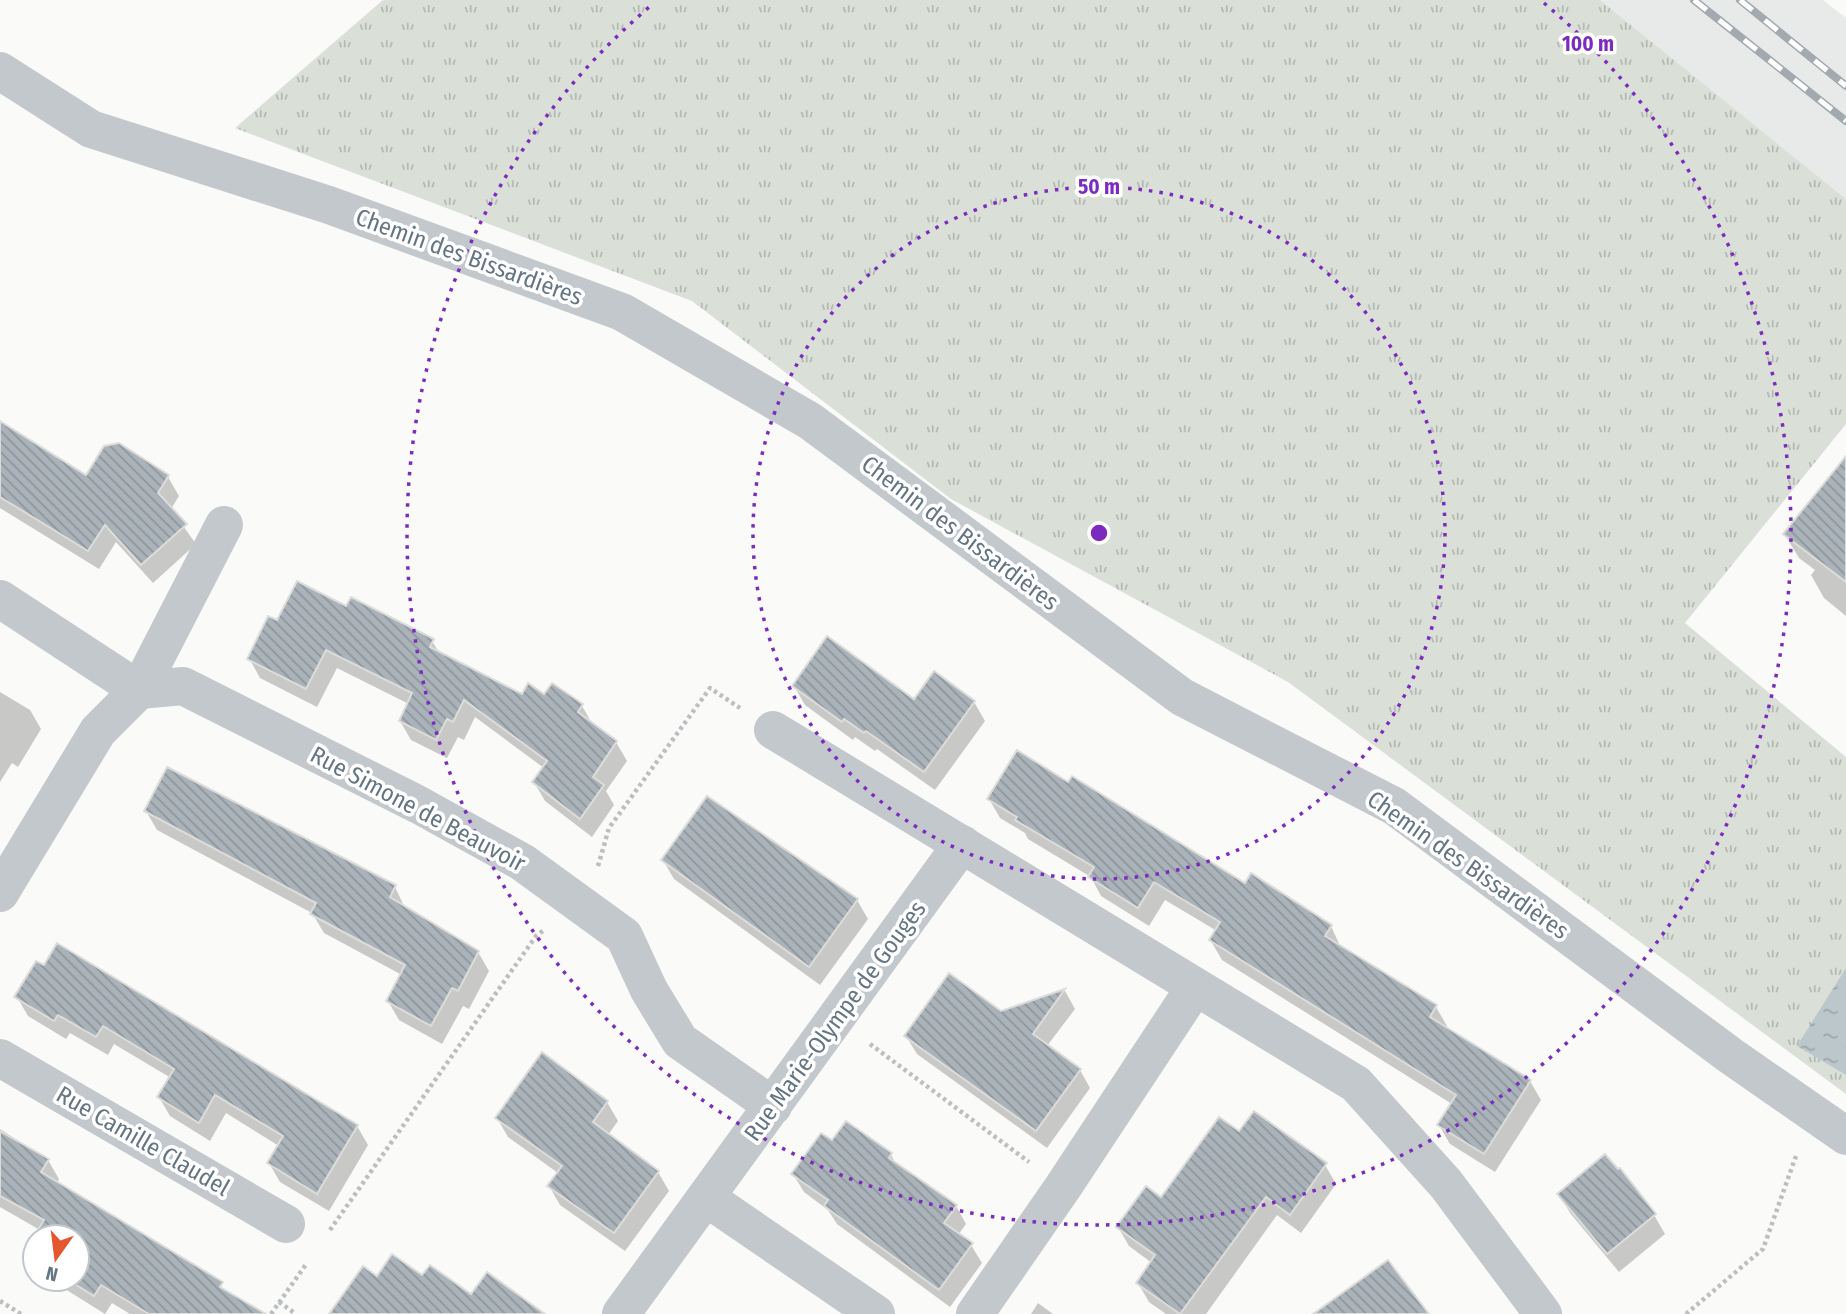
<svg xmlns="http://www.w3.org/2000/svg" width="1846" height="1314" font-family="'Fira Sans Condensed',sans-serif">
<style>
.built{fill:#e8e9e9}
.grass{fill:url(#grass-tufts)}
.water{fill:url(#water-ripples)}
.shadow{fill:#0003}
.building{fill:url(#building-back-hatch);stroke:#dcdcda;stroke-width:2}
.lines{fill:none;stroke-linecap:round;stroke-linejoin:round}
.path{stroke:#bbbfc2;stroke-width:4.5;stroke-dasharray:3.5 3.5;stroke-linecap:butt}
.minor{stroke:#c3c8cc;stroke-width:38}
.rail-casing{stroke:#a2aab0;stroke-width:8}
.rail{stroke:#fff;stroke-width:5;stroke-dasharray:16;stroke-linecap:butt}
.ring{fill:none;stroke:#7b2cbf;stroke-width:3.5;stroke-dasharray:3.5 7}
.labels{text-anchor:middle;stroke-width:7;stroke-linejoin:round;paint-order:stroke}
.street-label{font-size:24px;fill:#657683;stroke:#fff}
.centre{fill:#7b2cbf;stroke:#fff;stroke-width:3.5}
.ring-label{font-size:21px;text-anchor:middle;font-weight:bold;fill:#7b2cbf;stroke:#fff;stroke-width:7;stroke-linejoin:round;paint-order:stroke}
</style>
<defs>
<pattern id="grass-tufts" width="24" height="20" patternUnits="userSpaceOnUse" patternTransform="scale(1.75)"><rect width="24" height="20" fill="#dadfd7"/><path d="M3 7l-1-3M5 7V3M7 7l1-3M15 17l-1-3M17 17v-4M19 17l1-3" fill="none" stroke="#b4b9b4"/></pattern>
<pattern id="water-ripples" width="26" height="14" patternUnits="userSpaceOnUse" patternTransform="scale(1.75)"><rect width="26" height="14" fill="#bbc7cb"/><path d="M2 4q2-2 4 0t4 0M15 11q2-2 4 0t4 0" fill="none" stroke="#9ca6aa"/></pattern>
<pattern id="building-back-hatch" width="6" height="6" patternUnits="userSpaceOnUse" patternTransform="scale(1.75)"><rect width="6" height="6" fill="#aab3b9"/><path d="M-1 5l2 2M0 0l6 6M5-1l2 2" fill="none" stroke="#8e969c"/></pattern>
</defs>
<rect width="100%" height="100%" fill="#fafaf8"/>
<polygon class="built" points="1600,0 1823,0 1846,18 1846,199"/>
<polygon class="grass" points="383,0 1600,0 1846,199 1846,424 1685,623 1846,757 1846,1094 1288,682 951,499 692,301 235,128"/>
<polygon class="water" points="1846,968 1846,1075 1797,1046"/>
<g class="shadow">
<polygon points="0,423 86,477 168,477 179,496 171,509 196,544 153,583 116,542 99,569 0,508"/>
<polygon points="1846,490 1846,616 1824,598 1811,575 1815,570 1799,558 1785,535"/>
<polygon points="347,609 432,641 440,654 522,696 544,696 552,685 582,706 593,725 616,742 627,761 606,791 614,805 592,837 545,801 534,782 544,768 475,717 464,740 458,737 447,758 411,740 400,721 409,704 337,668 317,707 260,678 249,658 278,622"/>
<polygon points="794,686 914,701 974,702 985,721 935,790 877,749 875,751 855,737 853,740 805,705"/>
<polygon points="0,692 30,710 41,729 18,767 12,763 0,782"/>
<polygon points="1069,784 1245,885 1251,876 1331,926 1341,948 1436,1007 1447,1026 1445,1028 1530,1081 1541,1100 1495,1172 1450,1144 1439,1125 1452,1104 1222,960 1211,941 1217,931 1165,900 1149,926 1101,896 1091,877 1028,839 1025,833 1000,818 989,799"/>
<polygon points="146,811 395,887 405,908 478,952 489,971 469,1009 463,1006 442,1044 399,1020 388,1001 402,975 324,933 312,913 157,830"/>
<polygon points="663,860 857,900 868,919 820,985 674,879"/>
<polygon points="37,963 357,1126 368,1145 329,1211 280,1182 269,1163 279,1146 226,1113 210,1141 170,1116 159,1097 171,1078 114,1044 108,1055 70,1033 66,1039 28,1016 17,997"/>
<polygon points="1065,991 1075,1009 1047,1046 1080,1070 1090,1088 1047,1148 917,1054 906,1036 1001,1013"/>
<polygon points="607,1102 618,1121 608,1135 658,1172 669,1191 625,1251 560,1205 549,1186 558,1173 508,1137 497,1118"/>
<polygon points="0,1129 48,1160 59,1179 56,1184 194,1314 130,1314 112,1303 105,1314 49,1279 77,1279 77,1237 36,1237 40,1230 0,1207"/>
<polygon points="1240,1134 1325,1165 1336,1184 1301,1233 1277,1215 1206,1314 1166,1314 1149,1302 1138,1283 1152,1263 1129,1246 1118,1227 1162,1199"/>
<polygon points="833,1143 891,1155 897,1166 956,1206 966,1224 958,1235 971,1245 982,1263 950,1307 837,1224 828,1210 804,1192 793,1174"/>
<polygon points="1559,1194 1654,1215 1665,1234 1619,1272 1570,1213"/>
<polygon points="35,1238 35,1268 26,1253"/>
<polygon points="1038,1303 1053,1314 1031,1314"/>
</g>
<g class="building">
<polygon points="0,421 86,475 104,446 119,443 169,475 158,493 187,524 141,565 105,525 88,551 0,497"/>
<polygon points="1846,456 1846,582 1783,534"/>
<polygon points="297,581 346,606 351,597 434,639 430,647 522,694 528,683 544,694 552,683 583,704 578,712 617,741 593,777 604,785 580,819 532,782 547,761 464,700 453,722 447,719 436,740 399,721 412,693 326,650 306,689 247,659 268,616 277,620"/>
<polygon points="827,636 914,699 934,671 975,701 924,772 866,731 864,733 844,719 842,722 792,686"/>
<polygon points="1017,750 1068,782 1072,776 1245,883 1251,873 1332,925 1325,936 1437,1005 1430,1017 1531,1080 1484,1154 1437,1125 1456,1095 1209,940 1220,922 1154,882 1138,908 1088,877 1094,867 1015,820 1017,817 987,799"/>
<polygon points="167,767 396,885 390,897 479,951 458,991 452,988 431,1026 386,1001 405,965 310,914 316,903 144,811"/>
<polygon points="707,796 858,899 809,967 661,860"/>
<polygon points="57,943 358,1125 317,1194 267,1163 283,1136 215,1095 199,1123 157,1097 174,1069 103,1026 96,1037 58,1015 54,1021 14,997 36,961 44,965"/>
<polygon points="949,973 1001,1011 1065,989 1033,1034 1081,1069 1036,1131 904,1036"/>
<polygon points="542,1052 608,1101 593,1122 659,1171 614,1233 547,1186 562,1166 495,1118"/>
<polygon points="1254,1111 1327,1163 1290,1215 1266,1197 1180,1314 1136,1283 1155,1255 1116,1227 1146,1186 1161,1197 1219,1117 1239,1131"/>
<polygon points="846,1121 892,1153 889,1158 957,1205 944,1223 973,1243 939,1290 824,1206 828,1200 791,1174 821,1133 832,1140"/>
<polygon points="0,1131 49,1159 41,1172 223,1282 220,1287 266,1314 149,1314 101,1285 94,1296 67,1279 77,1279 77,1237 35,1237 35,1260 24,1253 44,1220 0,1196"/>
<polygon points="1605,1154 1618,1169 1620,1168 1656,1214 1607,1254 1557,1194"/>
<polygon points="392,1254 422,1275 430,1265 471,1294 487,1272 545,1314 329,1314 363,1266 377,1276"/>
<polygon points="1388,1260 1429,1314 1313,1314"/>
</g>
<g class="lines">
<g class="path">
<polyline points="598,866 609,828 710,688 740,708"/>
<polyline points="870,1044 1029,1162"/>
<polyline points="330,1230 536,936 544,930"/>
<polyline points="0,1301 21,1314"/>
<polyline points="279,1302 296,1314"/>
<polyline points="271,1314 307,1263"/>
<polyline points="1686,1314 1763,1249 1797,1153"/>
</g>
<g class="minor">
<polyline points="0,71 91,129 329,205 622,312 810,421 1182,697 1394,806 1731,1056 1846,1136"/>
<polyline points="0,599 139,690 183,686 419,805 522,862 624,936 649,990 680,1041 773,1106"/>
<polyline points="773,730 1356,1084 1446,1184 1543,1314"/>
<polyline points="0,893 98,731 139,690 224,525"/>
<polyline points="0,1058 286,1224"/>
<polyline points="708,1199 876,1314"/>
<polyline points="621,1314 962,844"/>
<polyline points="975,1314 1063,1187 1195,987"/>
</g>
<defs>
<g id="rail">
<polyline points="1694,0 1846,121"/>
<polyline points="1740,0 1846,86"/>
</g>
</defs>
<use href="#rail" class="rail-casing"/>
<use href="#rail" class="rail"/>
</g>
<g class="ring">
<circle cx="1099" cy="533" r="346"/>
<path d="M1544 3A692 692 0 1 1 654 3"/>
</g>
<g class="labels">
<g class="street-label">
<text transform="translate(469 257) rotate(20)" y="8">Chemin des Bissardières</text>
<text transform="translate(960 533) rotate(37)" y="8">Chemin des Bissardières</text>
<text transform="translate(418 809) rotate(28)" y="8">Rue Simone de Beauvoir</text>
<text transform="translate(1468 865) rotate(35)" y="8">Chemin des Bissardières</text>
<text transform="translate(835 1021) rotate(-54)" y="8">Rue Marie-Olympe de Gouges</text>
<text transform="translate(143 1141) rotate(30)" y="8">Rue Camille Claudel</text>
</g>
</g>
<circle cx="1099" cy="533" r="10" class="centre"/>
<g class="ring-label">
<text x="1588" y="51">100 m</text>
<text x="1099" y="194">50 m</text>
</g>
<g transform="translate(56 1258) rotate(194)"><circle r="33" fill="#ffffff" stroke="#c1c8cd" stroke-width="2"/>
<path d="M0-5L12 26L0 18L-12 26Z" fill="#e4572e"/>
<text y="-10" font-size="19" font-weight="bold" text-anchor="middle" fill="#657683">N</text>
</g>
</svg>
